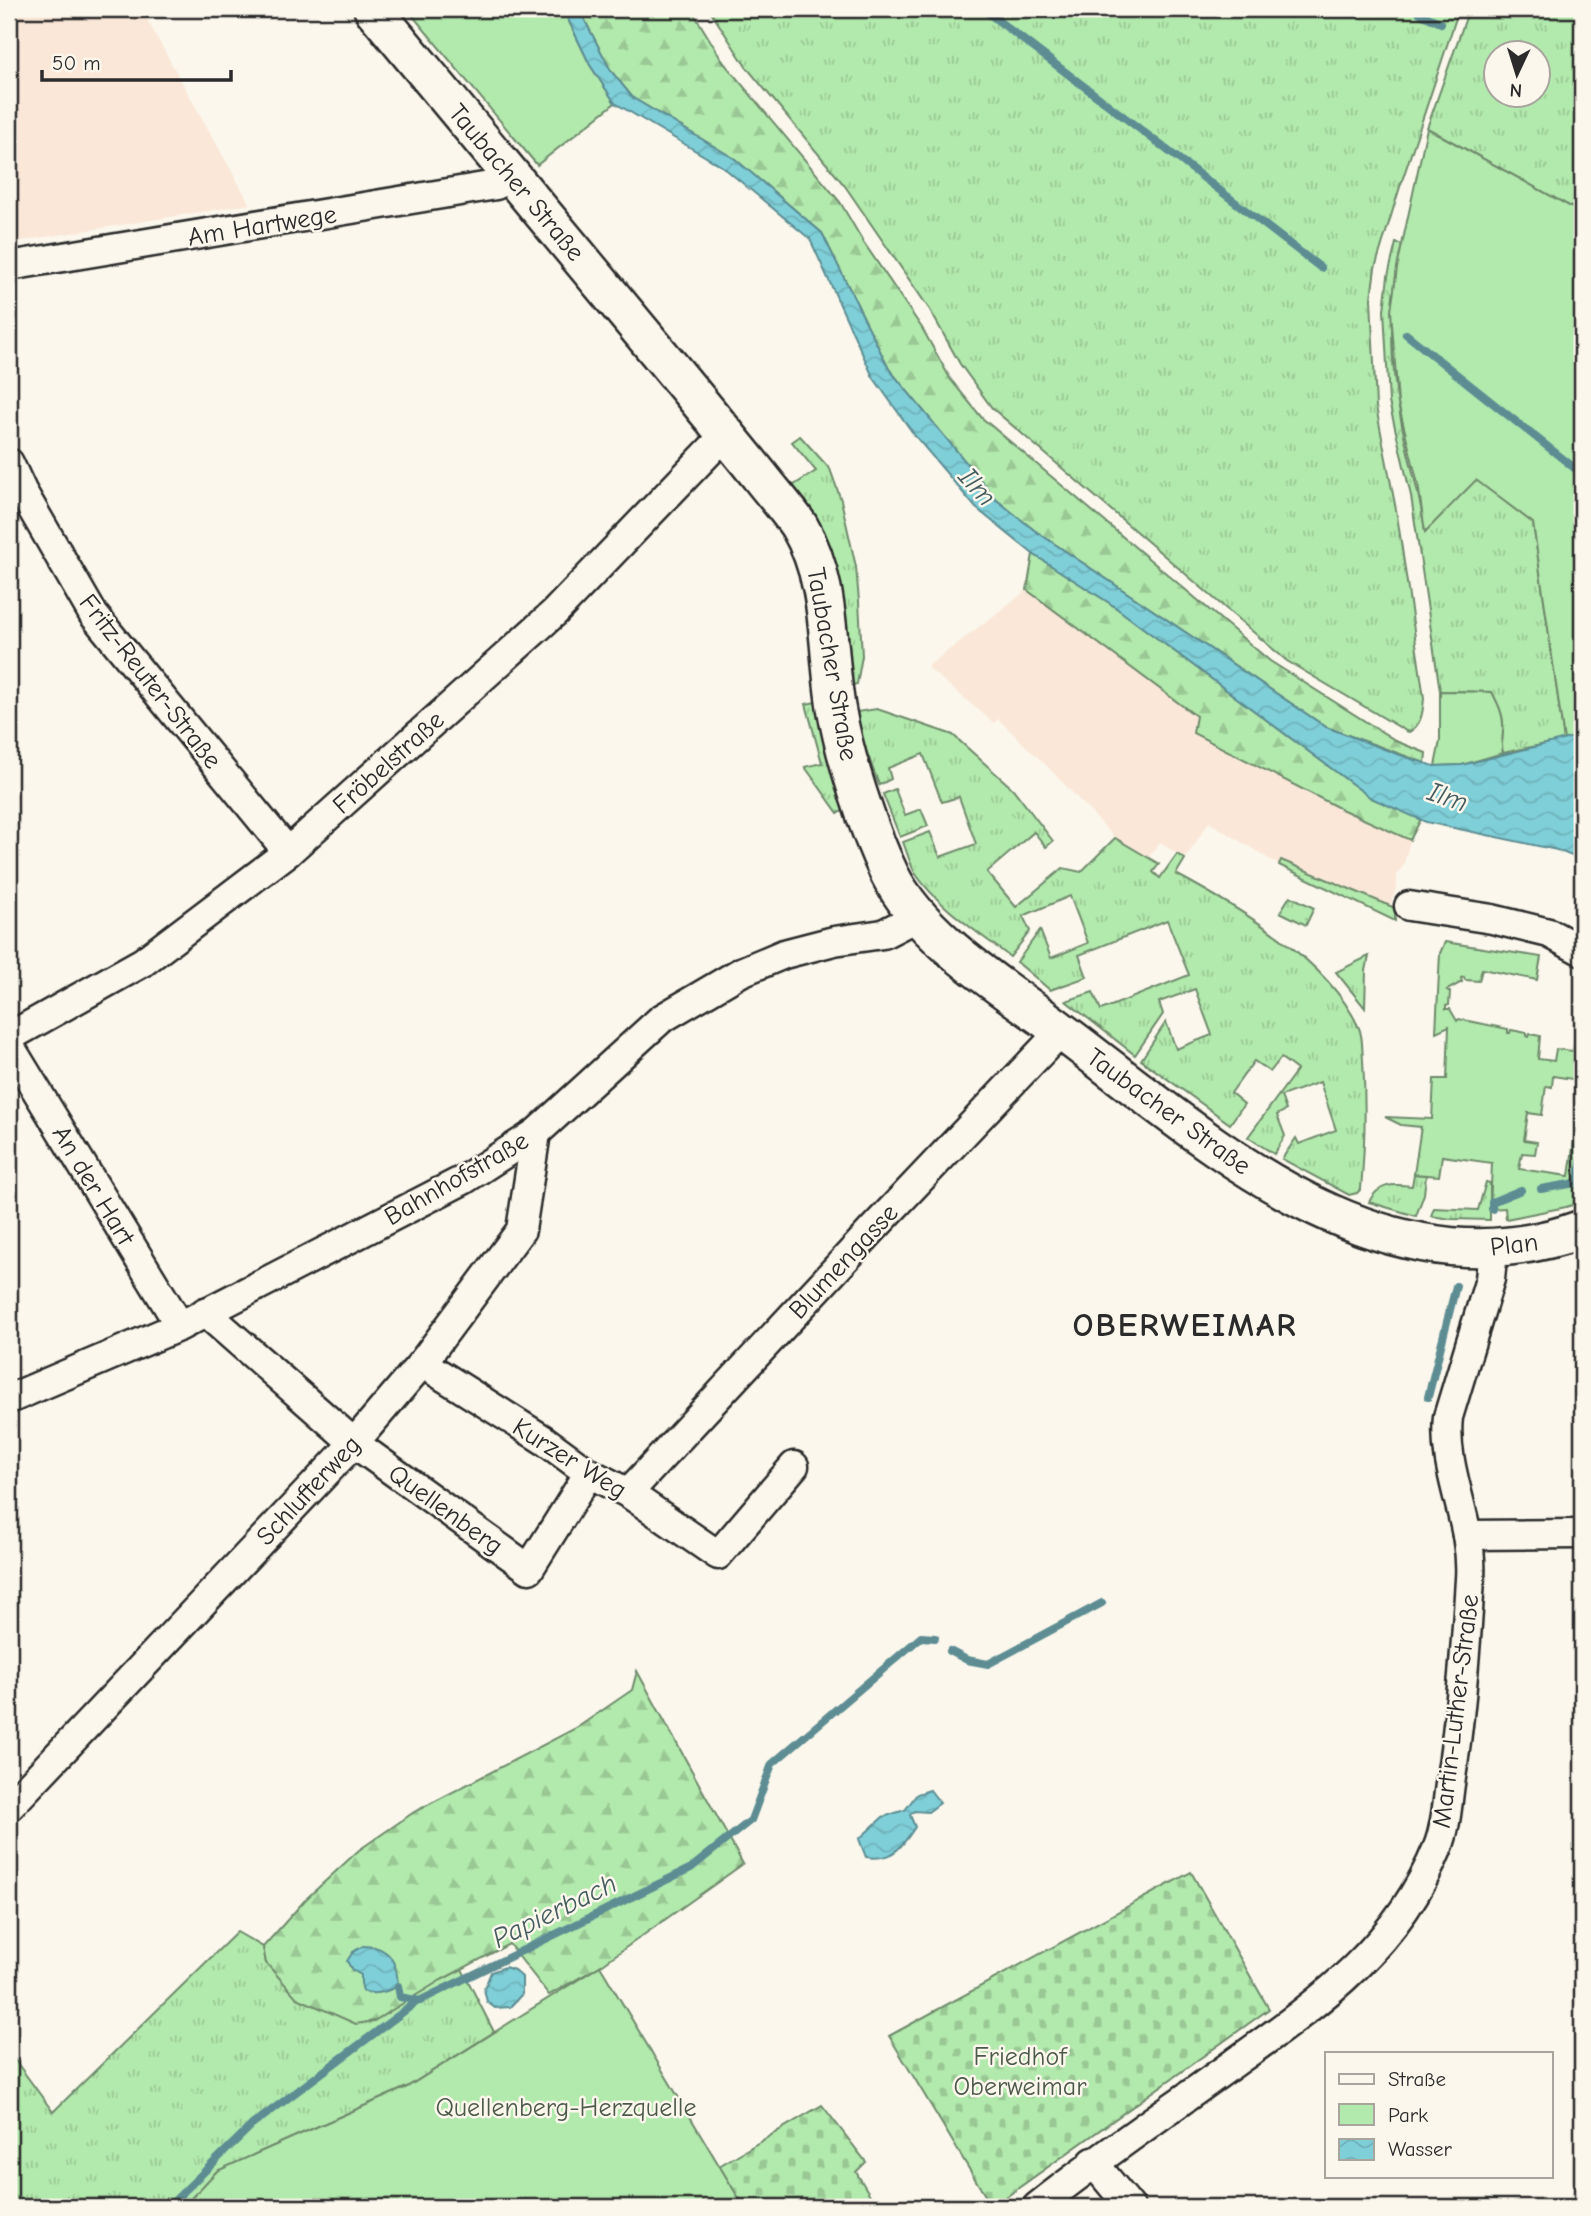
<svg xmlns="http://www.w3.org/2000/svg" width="1591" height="2216" font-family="'Comic Neue',sans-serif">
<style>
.built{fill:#fae7d8}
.grass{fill:url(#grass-tufts);stroke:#6e8a6c;stroke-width:2;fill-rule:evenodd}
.forest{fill:url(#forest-firs);stroke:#6e8a6c;stroke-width:2}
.cemetery{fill:url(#cemetery-stones);stroke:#6e8a6c;stroke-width:2}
.green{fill:#b2e9ac;stroke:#6e8a6c;stroke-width:2;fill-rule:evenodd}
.water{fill:url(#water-waves);stroke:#5d8d93;stroke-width:2}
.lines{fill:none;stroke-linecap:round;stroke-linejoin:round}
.stream{stroke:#5d8d93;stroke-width:8}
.minor-casing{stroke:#2b2b2b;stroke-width:33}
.tertiary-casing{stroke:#2b2b2b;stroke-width:42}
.minor{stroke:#fbf7ec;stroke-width:28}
.tertiary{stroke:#fbf7ec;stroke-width:37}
.labels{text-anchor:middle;stroke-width:5;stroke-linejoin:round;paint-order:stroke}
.street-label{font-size:26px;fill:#2b2b2b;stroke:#fbf7ec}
.park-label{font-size:26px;fill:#4d5a4b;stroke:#fbf7ec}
.water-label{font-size:28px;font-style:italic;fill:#445c5f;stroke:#fbf7ec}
.district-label{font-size:33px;font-weight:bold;letter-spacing:2px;fill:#2b2b2b;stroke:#fbf7ec}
</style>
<defs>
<pattern id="grass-tufts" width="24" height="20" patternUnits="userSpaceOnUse" patternTransform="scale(1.75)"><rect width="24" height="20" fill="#b2e9ac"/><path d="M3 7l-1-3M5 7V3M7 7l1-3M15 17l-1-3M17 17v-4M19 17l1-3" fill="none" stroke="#99c894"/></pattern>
<pattern id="forest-firs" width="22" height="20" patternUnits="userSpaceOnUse" patternTransform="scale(1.75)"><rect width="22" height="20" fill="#b2e9ac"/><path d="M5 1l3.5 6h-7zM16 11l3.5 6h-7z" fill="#99c894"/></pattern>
<pattern id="cemetery-stones" width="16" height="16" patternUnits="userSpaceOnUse" patternTransform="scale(1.75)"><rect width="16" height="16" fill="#b2e9ac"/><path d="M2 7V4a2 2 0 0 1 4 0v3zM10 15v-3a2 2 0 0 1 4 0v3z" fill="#99c894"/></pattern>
<pattern id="water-waves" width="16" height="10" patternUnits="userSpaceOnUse" patternTransform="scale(1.75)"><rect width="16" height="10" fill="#7fcfd8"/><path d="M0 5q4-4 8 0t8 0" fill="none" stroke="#6eb2ba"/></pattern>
</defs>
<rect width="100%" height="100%" fill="#fbf7ec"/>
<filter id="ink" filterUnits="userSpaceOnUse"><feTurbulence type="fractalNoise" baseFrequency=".0143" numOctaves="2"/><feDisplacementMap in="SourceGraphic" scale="14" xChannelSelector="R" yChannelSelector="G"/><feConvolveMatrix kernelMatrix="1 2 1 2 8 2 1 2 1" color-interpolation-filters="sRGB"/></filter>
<g filter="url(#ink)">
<g class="built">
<polygon points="9,9 141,9 250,204 9,243"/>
<polygon points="1027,590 1196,716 1193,733 1341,809 1410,840 1404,865 1397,874 1397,885 1390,905 1395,908 1395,921 1279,865 1209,822 1185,859 1160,842 1149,857 1115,838 1053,772 998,719 994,723 927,667"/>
</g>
<g class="grass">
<path d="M 709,9 L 1459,9 L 1399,190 L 1375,268 L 1371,298 L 1376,407 L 1397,515 L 1424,698 C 1423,711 1422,725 1409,732 L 1406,731 L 1287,661 L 992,408 L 960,364 L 930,310 L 845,186 L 747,68 Z"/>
<path d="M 1469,9 L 1582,9 L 1582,213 L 1427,128 ZM 1496,52 L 1538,52 L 1538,94 L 1496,94 Z"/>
<path d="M 1396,243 L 1402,245 C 1388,304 1389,360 1401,420 C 1408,458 1420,493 1425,531 L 1476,479 L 1533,523 L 1564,740 L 1503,753 C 1500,743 1504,735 1503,725 C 1503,713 1497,703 1492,692 L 1440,691 L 1411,496 L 1389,402 L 1384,310 L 1388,276 Z"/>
<polygon points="800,436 830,469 841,500 856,567 859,601 862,656 857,684 848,686 791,487 816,471 792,442"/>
<polygon points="816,702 829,761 846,810 838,813 805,767 822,763 806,704"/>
<path d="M 877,709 L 953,735 L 1013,789 L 1053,841 L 1046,847 L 1034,832 L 987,872 L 1016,907 L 1063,868 L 1081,872 L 1115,838 L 1159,864 L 1153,872 L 1160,878 L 1177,854 L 1185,859 L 1176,874 C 1239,908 1328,959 1359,1028 C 1363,1037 1362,1050 1363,1060 C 1366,1104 1365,1145 1361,1189 L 1357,1193 L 1349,1195 L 1282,1159 L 1296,1138 L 1299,1144 L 1336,1130 L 1320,1082 L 1281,1096 L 1286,1110 L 1277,1115 L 1285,1136 L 1274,1154 L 1248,1137 L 1297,1070 L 1281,1058 L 1270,1072 L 1254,1061 L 1231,1093 L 1244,1104 L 1230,1124 L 1141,1060 L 1166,1022 L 1176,1049 L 1212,1035 L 1195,989 L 1159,1002 L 1163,1014 L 1135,1055 L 1066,1001 L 1093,992 L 1101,1010 L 1189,975 L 1167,920 L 1079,955 L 1087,977 L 1050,990 L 1017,962 L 1040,930 L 1051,958 L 1088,943 L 1070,896 L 1023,916 L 1030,931 L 1010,957 C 978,932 938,907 915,873 C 910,864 907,852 903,842 L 930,832 L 940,857 L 976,844 L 959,797 L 942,802 L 923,754 L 888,768 L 891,779 L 879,785 L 857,726 L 856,712 Z"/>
<polygon points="895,789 905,815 921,809 928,826 900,837 883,794"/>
<polygon points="1290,896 1314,908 1306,925 1280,912"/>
<polygon points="1369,956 1366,971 1365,1008 1336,972"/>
<path d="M 1414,1174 L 1426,1175 L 1424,1194 L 1416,1216 L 1369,1202 C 1378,1183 1393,1184 1412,1186 Z"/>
<polygon points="1486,1182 1490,1183 1490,1220 1451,1219 1431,1216 1434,1208 1478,1210"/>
<polygon points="237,1932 263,1947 266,1963 441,1980 462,1969 494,2032 407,2087 217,2171 183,2207 9,2207 9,2052 53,2112"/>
</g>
<g class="forest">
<polygon points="579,9 691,9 724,63 840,202 864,243 922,328 951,380 982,418 1270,661 1398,742 1426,753 1425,763 1326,727 1034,530 997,501 889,369 822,233 735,159 633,98 611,71"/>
<polygon points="1033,554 1111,604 1371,798 1421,819 1410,840 1341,809 1193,733 1196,716 1027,590"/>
<polygon points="637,1671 743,1864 600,1966 549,1995 509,1944 441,1980 374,2021 356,2024 297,1998 266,1963 263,1947 306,1899 359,1850 414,1812 578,1727 632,1690"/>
</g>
<g class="cemetery">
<polygon points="1191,1872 1269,2009 992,2207 889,2036"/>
<polygon points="822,2105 866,2162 856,2172 877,2207 744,2207 719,2166"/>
</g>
<g class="green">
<polygon points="407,9 563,9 590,65 615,103 537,165"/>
<polygon points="1427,128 1582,213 1582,735 1564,740 1533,523 1476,480 1425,532 1418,484 1398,403 1391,311 1397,268"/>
<path d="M 1440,691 L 1492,692 C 1497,702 1503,713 1503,725 C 1504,735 1500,743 1503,753 L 1462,765 L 1435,766 L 1440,741 Z"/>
<polygon points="1281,860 1395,908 1395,921 1279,865"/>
<path d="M 1445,942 L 1541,957 L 1537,980 L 1482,969 L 1479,981 L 1465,980 L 1464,977 L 1461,978 L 1462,982 L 1447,990 L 1450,992 L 1449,1005 L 1446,1006 L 1446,1009 L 1450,1009 L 1457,1021 L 1459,1019 L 1508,1029 L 1508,1033 L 1510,1033 L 1511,1030 L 1527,1033 L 1527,1036 L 1529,1037 L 1530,1034 L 1540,1036 L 1538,1059 L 1554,1061 L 1556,1049 L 1573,1051 L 1576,1036 L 1582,1037 L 1582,1202 L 1566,1207 L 1506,1219 L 1505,1208 L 1490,1209 L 1492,1163 L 1442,1156 L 1439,1176 L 1414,1174 L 1421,1127 L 1401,1125 L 1385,1117 L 1432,1119 L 1434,1079 L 1447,1079 L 1449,1026 L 1436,1032 L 1440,953 ZM 1553,1076 L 1579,1080 L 1578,1090 L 1581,1091 L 1569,1176 L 1519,1169 L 1522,1153 L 1535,1154 L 1537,1142 L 1524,1140 L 1528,1113 L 1542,1115 L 1546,1086 L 1552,1087 Z"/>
<polygon points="600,1966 744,2207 183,2207 217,2171 407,2087"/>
</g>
<g class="water">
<polygon points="563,9 579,9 611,71 633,98 735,159 822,233 889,369 997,500 1034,530 1326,727 1397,754 1434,766 1462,765 1582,735 1582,860 1557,850 1426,822 1371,798 1111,604 1033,554 976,508 915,436 873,377 810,239 723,167 615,103 590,65"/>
<path d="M 930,1790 L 940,1803 L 928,1812 L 914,1811 L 910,1815 L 915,1827 C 901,1848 893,1861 866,1857 L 859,1839 L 883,1817 L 905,1810 L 917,1794 Z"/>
<path d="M 363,1946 C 390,1946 397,1962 398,1986 C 387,1992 375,1996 363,1991 L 361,1983 L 361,1975 L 352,1970 L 347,1961 L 353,1952 Z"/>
<polygon points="505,1967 514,1970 522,1977 522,1994 510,2007 495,2008 487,2002 484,1989 491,1972"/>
</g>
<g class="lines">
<g class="stream">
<polyline points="983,9 1321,268"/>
<polyline points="1415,9 1423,15 1441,23"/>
<polyline points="1406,334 1582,474"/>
<polyline points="1541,1189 1576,1183 1579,1176 1582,1156"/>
<polyline points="1492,1209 1492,1202 1521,1190"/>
<polyline points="1428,1397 1456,1286"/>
<polyline points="950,1651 967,1660 988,1664 1102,1603"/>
<polyline points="398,1986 400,1997 420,2001"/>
<polyline points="168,2207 252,2125 415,2003 691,1868 751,1820 772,1764 921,1637 935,1638"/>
</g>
<defs>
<g id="minor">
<polyline points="9,266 496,185 511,175"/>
<polyline points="9,463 22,491 93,614 288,852"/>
<polyline points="1409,906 1492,919 1549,933 1582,951"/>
<polyline points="9,1037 143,962 288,852 554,613 726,434"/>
<polyline points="9,1045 180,1326"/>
<polyline points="205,1312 354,1443 529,1569 589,1473"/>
<polyline points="422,1363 544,1440 589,1473 628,1493 718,1555 794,1466"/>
<polyline points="9,1399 180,1326 465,1179 536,1133 661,1019 741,972 784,954 834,941 883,934 918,916"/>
<polyline points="628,1493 874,1228 1061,1031"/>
<polyline points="1467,1535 1582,1534"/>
<polyline points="9,1807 354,1443 422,1363 521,1230 536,1133"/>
<polyline points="1093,2162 1130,2207"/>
<path d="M 1037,2207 C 1101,2156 1168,2111 1234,2063 C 1319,2002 1397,1948 1438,1847 C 1446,1828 1447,1805 1450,1784 C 1461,1717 1466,1647 1470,1579 C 1474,1523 1442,1472 1448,1417 L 1490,1279 L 1493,1248"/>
</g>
<path id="tertiary" d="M 373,9 C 468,123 563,238 658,352 C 692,393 726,434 759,475 C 772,492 787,508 799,526 C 832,582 826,645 836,707 C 845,758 867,828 890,875 C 922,939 1004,988 1060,1030 C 1209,1142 1381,1303 1582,1229"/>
</defs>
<use href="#minor" class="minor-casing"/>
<use href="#tertiary" class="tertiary-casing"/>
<use href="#minor" class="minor"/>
<use href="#tertiary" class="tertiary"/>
</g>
</g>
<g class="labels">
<g class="street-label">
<text transform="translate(517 182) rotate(50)" y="9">Taubacher Straße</text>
<text transform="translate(262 225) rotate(-9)" y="9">Am Hartwege</text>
<text transform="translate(833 664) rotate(80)" y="9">Taubacher Straße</text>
<text transform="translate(151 681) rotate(52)" y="9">Fritz-Reuter-Straße</text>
<text transform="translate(388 762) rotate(-42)" y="9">Fröbelstraße</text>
<text transform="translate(1169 1111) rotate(36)" y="9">Taubacher Straße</text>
<text transform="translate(456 1178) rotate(-30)" y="9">Bahnhofstraße</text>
<text transform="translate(94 1185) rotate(59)" y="9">An der Hart</text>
<text transform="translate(1514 1244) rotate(-7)" y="9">Plan</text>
<text transform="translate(843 1261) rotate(-47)" y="9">Blumengasse</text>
<text transform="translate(570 1458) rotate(32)" y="9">Kurzer Weg</text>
<text transform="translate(308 1490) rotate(-47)" y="9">Schlufterweg</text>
<text transform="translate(446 1509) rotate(36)" y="9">Quellenberg</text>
<text transform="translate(1455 1711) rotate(-83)" y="9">Martin-Luther-Straße</text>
</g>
<g class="park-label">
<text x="1020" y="2065">Friedhof<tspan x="1020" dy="30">Oberweimar</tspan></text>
<text x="566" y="2116">Quellenberg-Herzquelle</text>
</g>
<g class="water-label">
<text transform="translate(978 486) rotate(48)" y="10">Ilm</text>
<text transform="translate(1448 796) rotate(19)" y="10">Ilm</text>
<text transform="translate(554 1910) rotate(-26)" y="10">Papierbach</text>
</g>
<g class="district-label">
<text x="1185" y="1336">OBERWEIMAR</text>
</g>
</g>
<rect width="1591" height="2216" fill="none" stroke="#fbf7ec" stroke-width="35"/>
<rect x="18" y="18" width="1556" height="2181" fill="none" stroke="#2b2b2b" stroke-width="2.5" filter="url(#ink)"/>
<rect x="1325" y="2052" width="228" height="126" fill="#fbf7ec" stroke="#a8a59f" stroke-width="2"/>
<rect x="1339" y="2074" width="35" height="10" fill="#fbf7ec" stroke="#a8a59f" stroke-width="2"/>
<text x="1388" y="2086" font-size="21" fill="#2b2b2b">Straße</text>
<rect x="1339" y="2104" width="35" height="21" fill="#b2e9ac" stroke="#a8a59f" stroke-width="2"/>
<text x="1388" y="2122" font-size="21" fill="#2b2b2b">Park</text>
<rect x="1339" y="2139" width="35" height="21" fill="url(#water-waves)" stroke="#a8a59f" stroke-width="2"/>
<text x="1388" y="2156" font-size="21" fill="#2b2b2b">Wasser</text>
<g transform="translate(1517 74) rotate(184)"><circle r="33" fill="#fbf7ec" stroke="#a8a59f" stroke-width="2"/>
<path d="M0-5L12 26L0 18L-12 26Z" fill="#2b2b2b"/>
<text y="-10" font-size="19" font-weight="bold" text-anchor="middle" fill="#2b2b2b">N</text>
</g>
<path d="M42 70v10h189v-10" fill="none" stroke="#2b2b2b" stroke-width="3.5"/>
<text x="52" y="70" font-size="21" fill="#2b2b2b" stroke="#fbf7ec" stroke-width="5" paint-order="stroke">50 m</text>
</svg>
